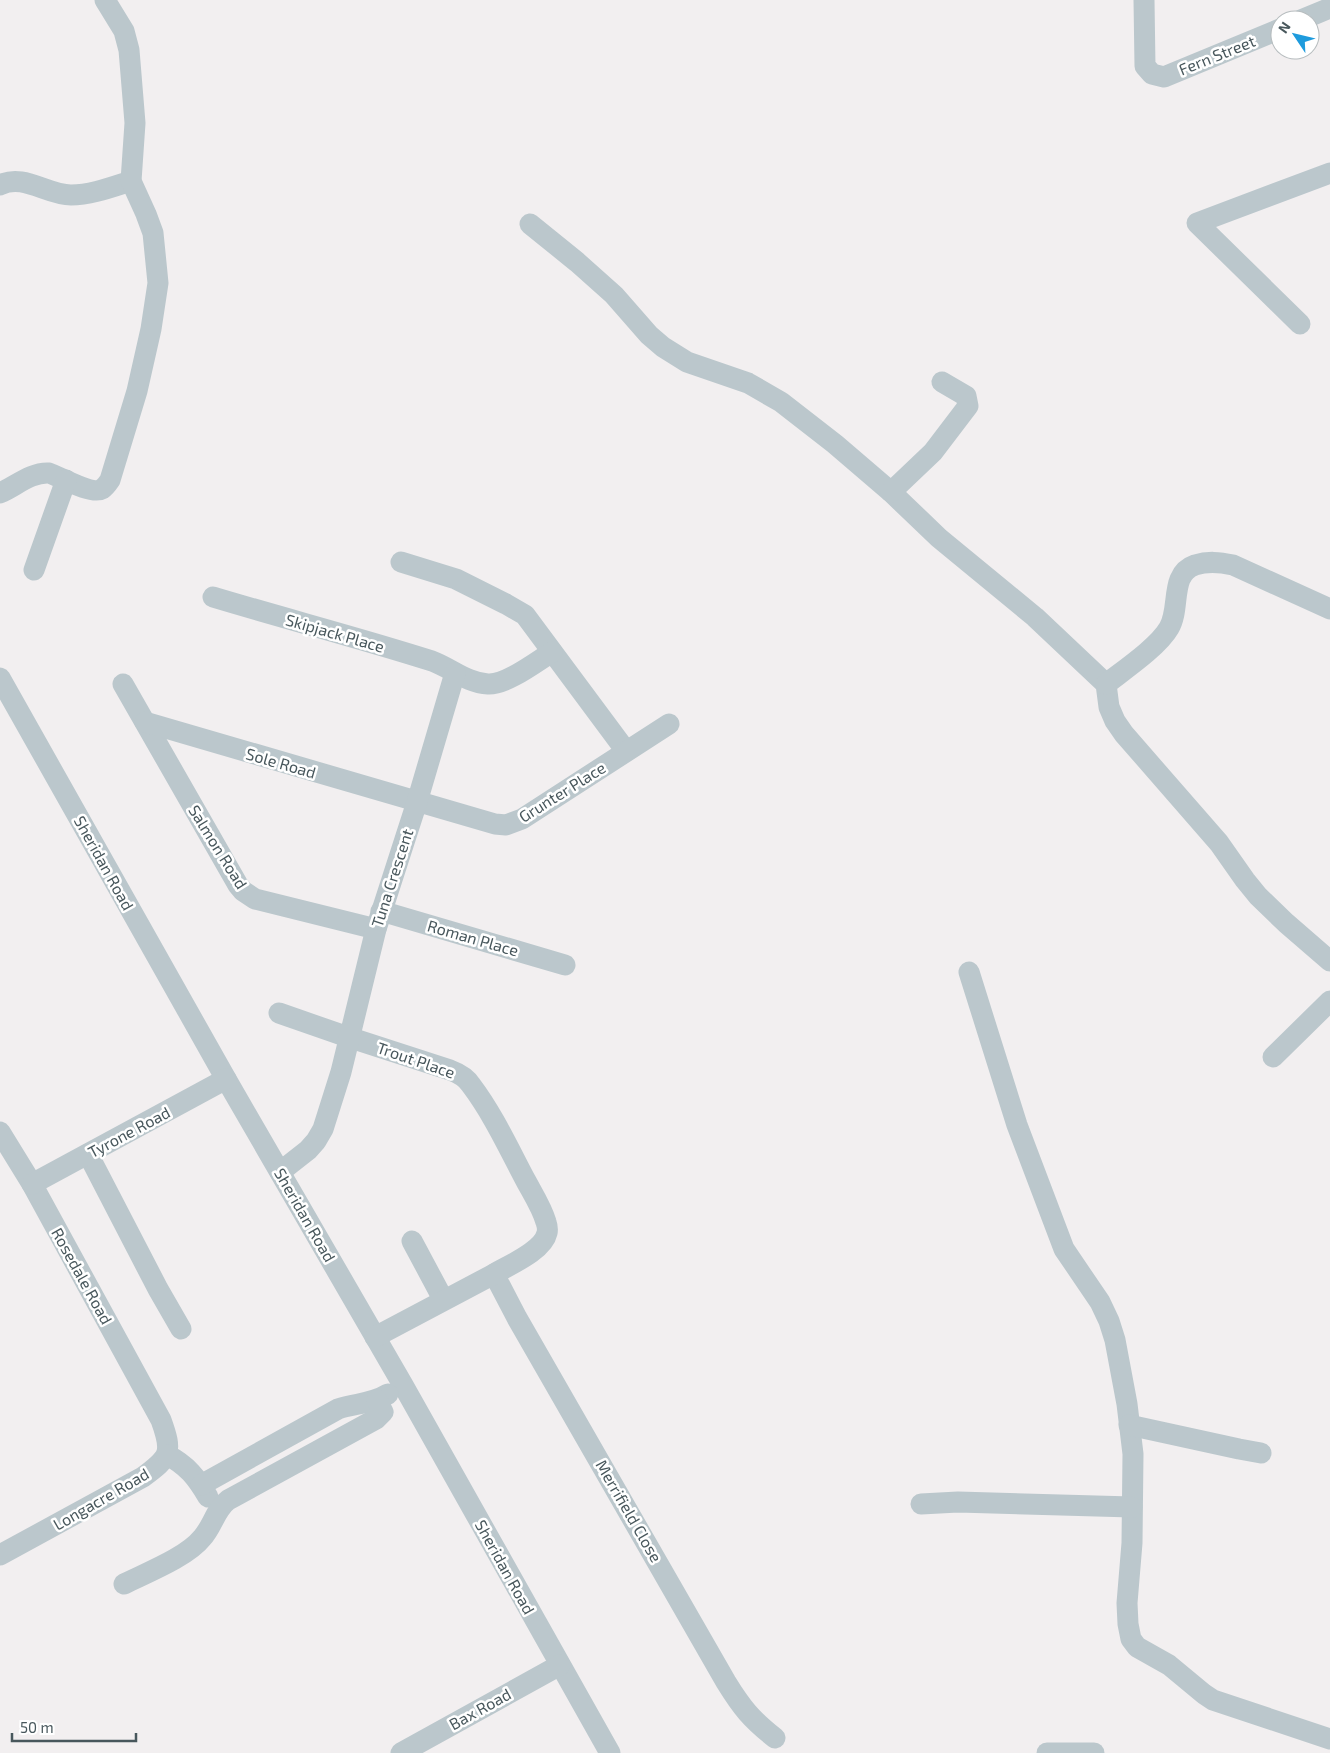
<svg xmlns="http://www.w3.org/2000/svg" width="1330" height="1753" font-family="'Exo 2',sans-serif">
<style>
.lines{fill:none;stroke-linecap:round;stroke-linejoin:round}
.minor{stroke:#bbc7cc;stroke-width:21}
.labels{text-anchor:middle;stroke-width:5;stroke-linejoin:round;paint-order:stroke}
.street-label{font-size:16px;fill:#48575c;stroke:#fff}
</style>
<rect width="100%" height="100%" fill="#f2eff0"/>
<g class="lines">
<g class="minor">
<polyline points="1144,0 1145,66 1152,74 1164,77 1280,29"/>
<polyline points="1301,20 1330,8"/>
<path d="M 0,185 C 23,173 47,195 71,195 C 91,195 112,187 131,181"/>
<polyline points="530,224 577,262 614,295 649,335 663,347 687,362 748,383 781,402 835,444 891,492 939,538 1035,617 1106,684 1109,707 1115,721 1124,734 1219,843 1245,880 1258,896 1286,923 1330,961"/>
<polyline points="1300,324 1197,223 1330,173"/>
<polyline points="891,492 933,452 968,406 966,396 942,382"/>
<path d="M 0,493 C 16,486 31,472 49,473 C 60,477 92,495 102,489 C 105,487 108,483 110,480 L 137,391 L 151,329 L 158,283 L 153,233 L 146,214 L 131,181 L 135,123 L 129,50 L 124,31 L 105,0"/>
<polyline points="401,562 456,579 506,604 525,615 626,751"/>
<polyline points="34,570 66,480"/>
<path d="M 213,597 C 286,619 360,638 432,661 C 451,668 467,683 488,684 C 506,685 536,662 552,652"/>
<polyline points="0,678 226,1079 403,1385 610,1753"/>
<polyline points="123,684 238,885 243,891 255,899 376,929"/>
<path d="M 1106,684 C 1124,670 1158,647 1169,628 C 1181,608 1169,574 1195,565 C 1208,561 1219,562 1233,565 L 1330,609"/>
<polyline points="145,722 495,824 506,825 522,819 669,724"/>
<polyline points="381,911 565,965"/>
<polyline points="969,972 1017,1125 1064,1249 1100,1302 1109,1321 1115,1340 1127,1404 1133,1454 1132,1543 1127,1603 1128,1624 1131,1639 1137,1647 1169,1665 1204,1694 1213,1700 1330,1739"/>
<path d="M 279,1013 L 348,1037 L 450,1070 C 458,1073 466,1077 471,1085 C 493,1114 509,1149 526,1181 C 533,1194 542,1208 546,1222 C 547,1225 548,1229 547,1233 C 543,1251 509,1265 494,1274 L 517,1318 L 726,1682 C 742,1708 751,1719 775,1738"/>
<polyline points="1273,1057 1330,1001"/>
<path d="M 0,1132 L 32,1184 L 161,1420 C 173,1453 170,1457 143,1477 L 0,1555"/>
<polyline points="88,1154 158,1289 181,1329"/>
<polyline points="280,1172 308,1150 316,1141 323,1129 341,1072 376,929 417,802 455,673"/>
<polyline points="32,1184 226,1079"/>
<polyline points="412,1241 443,1299"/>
<polyline points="375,1337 494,1274"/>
<polyline points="1129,1425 1239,1449 1261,1453"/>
<path d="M 167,1455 C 187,1465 197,1478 208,1497"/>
<path d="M 201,1485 L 338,1409 C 356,1403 372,1404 388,1394"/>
<polyline points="921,1504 958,1502 1132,1507"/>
<path d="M 124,1584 C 146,1573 187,1557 202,1538 C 213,1526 215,1510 228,1500 L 376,1419 L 383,1412 L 377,1400"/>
<polyline points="401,1753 560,1665"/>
<polyline points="1047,1753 1094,1753"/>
</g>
</g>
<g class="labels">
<g class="street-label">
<text transform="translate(1217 55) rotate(-22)" y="6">Fern Street</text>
<text transform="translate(335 633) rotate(16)" y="6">Skipjack Place</text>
<text transform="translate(281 763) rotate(16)" y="6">Sole Road</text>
<text transform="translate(562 792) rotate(-32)" y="6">Grunter Place</text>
<text transform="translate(218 847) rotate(58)" y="6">Salmon Road</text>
<text transform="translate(104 863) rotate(61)" y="6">Sheridan Road</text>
<text transform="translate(392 878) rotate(-72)" y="6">Tuna Crescent</text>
<text transform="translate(473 938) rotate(16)" y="6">Roman Place</text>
<text transform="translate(416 1060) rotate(19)" y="6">Trout Place</text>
<text transform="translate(129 1132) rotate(-28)" y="6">Tyrone Road</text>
<text transform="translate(305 1215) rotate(60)" y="6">Sheridan Road</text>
<text transform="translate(82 1276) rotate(61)" y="6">Rosedale Road</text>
<text transform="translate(101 1499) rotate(-30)" y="6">Longacre Road</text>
<text transform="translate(629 1511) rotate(60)" y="6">Merrifield Close</text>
<text transform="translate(505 1567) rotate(61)" y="6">Sheridan Road</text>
<text transform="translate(480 1709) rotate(-29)" y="6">Bax Road</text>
</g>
</g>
<g transform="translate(1295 35) rotate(305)"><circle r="24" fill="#ffffff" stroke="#b6bcbe"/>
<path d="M0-4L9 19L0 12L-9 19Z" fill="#1e9bdd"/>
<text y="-8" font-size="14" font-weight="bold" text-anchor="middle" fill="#48575c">N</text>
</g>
<path d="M12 1733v8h124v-8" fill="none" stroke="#48575c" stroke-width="2.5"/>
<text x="20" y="1733" font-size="15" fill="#48575c" stroke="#ffffff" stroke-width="4" paint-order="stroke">50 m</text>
</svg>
